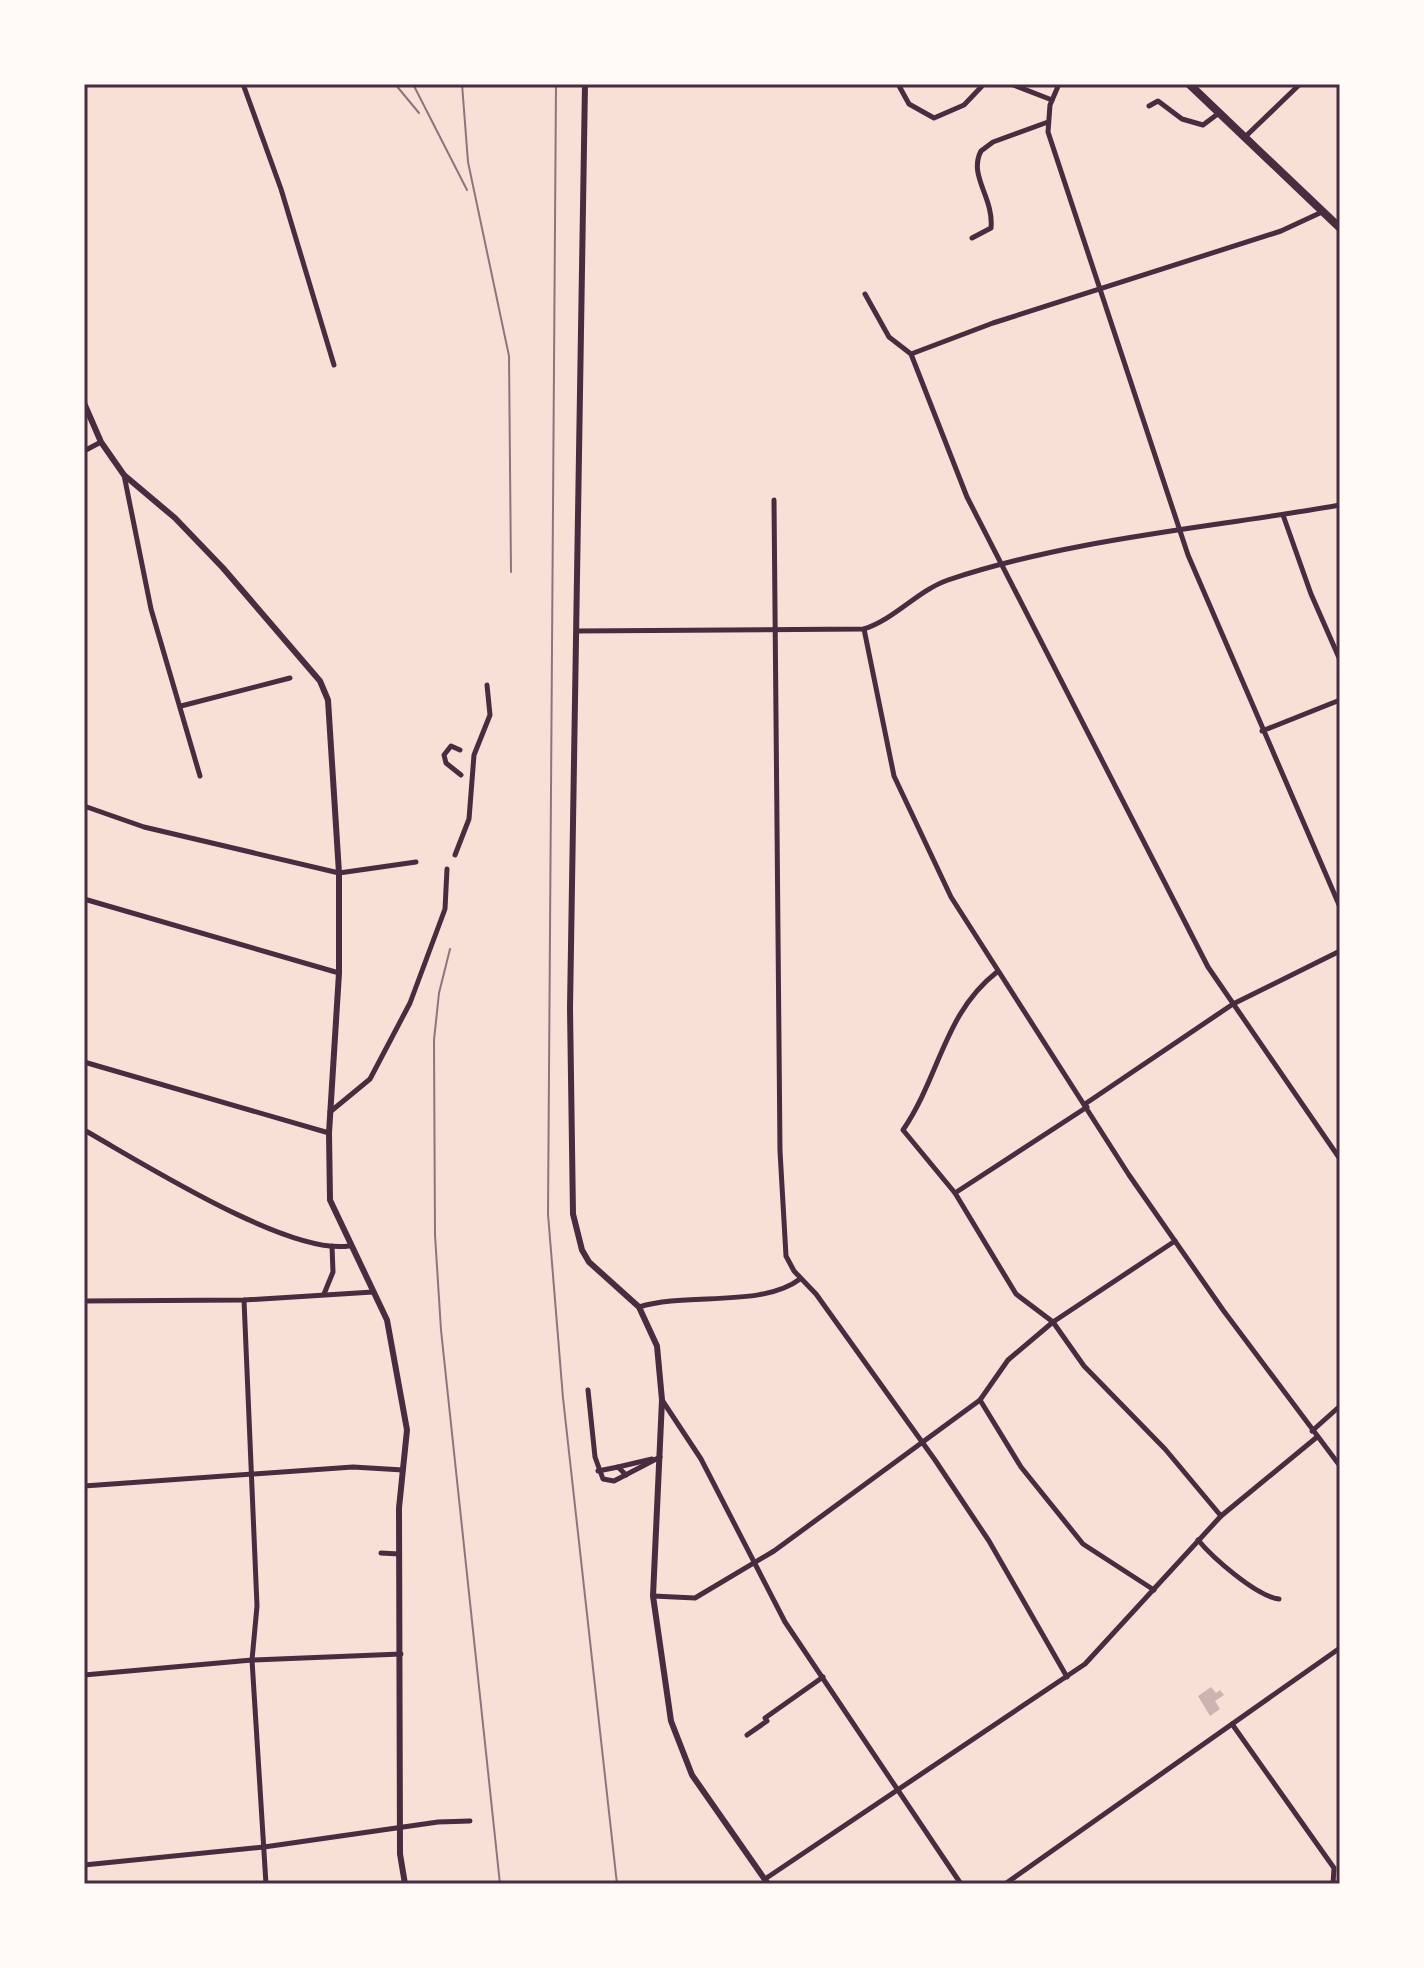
<svg xmlns="http://www.w3.org/2000/svg" width="1424" height="1968" font-family="'IBM Plex Sans',sans-serif">
<style>
.building{fill:#ccb4b1}
.lines{fill:none;stroke-linecap:round;stroke-linejoin:round}
.minor{stroke:#4a2c40;stroke-width:5}
.tertiary{stroke:#4a2c40;stroke-width:6}
.primary{stroke:#4a2c40;stroke-width:8}
.rail{stroke:#8f747c;stroke-width:2}
.neatline{fill:none;stroke:#4a2c40;stroke-width:3}
</style>
<rect width="100%" height="100%" fill="#f7e1d7"/>
<polygon class="building" points="1211,1687 1216,1693 1220,1690 1224,1695 1215,1701 1220,1709 1210,1716 1198,1696"/>
<g class="lines">
<g class="minor">
<polyline points="243,84 281,189 334,365"/>
<polyline points="898,84 909,104 934,118 964,105 984,84"/>
<polyline points="1011,84 1052,100"/>
<polyline points="1059,84 1050,105 1048,132 1188,555 1340,907"/>
<polyline points="1149,106 1158,101 1182,119 1203,125 1219,113"/>
<polyline points="1245,137 1300,84"/>
<path d="M 972,238 L 991,228 C 994,197 968,176 981,151 L 993,142 L 1048,122"/>
<polyline points="865,294 889,337 911,354 967,497 1208,967 1340,1159"/>
<polyline points="911,354 993,323 1281,231 1322,212"/>
<polyline points="84,451 101,442"/>
<polyline points="124,475 151,609 200,776"/>
<polyline points="774,500 780,1151 786,1256 794,1271 816,1294 935,1460 989,1541 1067,1677"/>
<polyline points="1283,515 1311,594 1340,660"/>
<polyline points="864,629 894,776 951,897 1129,1175 1223,1310 1340,1466"/>
<path d="M 577,631 L 864,629 C 895,619 917,591 948,580 C 1074,538 1210,528 1340,505"/>
<polyline points="181,706 290,678"/>
<polyline points="1262,731 1340,700"/>
<polyline points="460,750 451,746 444,755 446,763 461,775"/>
<polyline points="84,806 144,827 339,873 416,862"/>
<polyline points="455,855 469,819 474,755 490,715 487,685"/>
<polyline points="84,899 339,973"/>
<path d="M 997,972 C 944,1013 940,1076 903,1130 L 955,1193 L 1016,1294 L 1053,1322 L 1084,1366 L 1165,1449 L 1221,1516"/>
<polyline points="84,1062 329,1133"/>
<polyline points="1085,1104 1233,1004 1340,951"/>
<polyline points="330,1112 370,1079 410,1003 445,909 447,869"/>
<path d="M 84,1130 C 141,1162 287,1255 349,1246"/>
<polyline points="955,1193 1087,1107"/>
<polyline points="324,1294 333,1272 332,1246"/>
<polyline points="244,1300 257,1606 252,1660 266,1884"/>
<polyline points="84,1301 244,1300 373,1292"/>
<path d="M 639,1307 C 687,1292 762,1308 800,1279"/>
<polyline points="588,1390 595,1457 603,1479 614,1481 660,1457"/>
<polyline points="662,1400 701,1459 785,1622 961,1884"/>
<polyline points="980,1400 1021,1467 1083,1544 1154,1590"/>
<polyline points="1312,1431 1340,1406"/>
<polyline points="618,1467 652,1459"/>
<polyline points="598,1471 618,1467 626,1475"/>
<polyline points="84,1486 353,1467 403,1470"/>
<path d="M 1198,1540 C 1213,1558 1256,1596 1279,1599"/>
<polyline points="381,1553 399,1554"/>
<polyline points="653,1596 695,1598 774,1551 980,1400 1008,1360 1053,1322 1175,1241"/>
<polyline points="84,1675 252,1660 401,1654"/>
<polyline points="765,1718 823,1677"/>
<polyline points="1232,1724 1334,1868 1333,1884"/>
<polyline points="747,1735 767,1721"/>
<polyline points="84,1865 264,1847 438,1822 470,1821"/>
<polyline points="765,1879 1085,1664 1221,1516 1317,1437"/>
<polyline points="1005,1884 1340,1648"/>
</g>
<g class="tertiary">
<polyline points="585,84 570,1008 573,1214 582,1250 589,1262 639,1307 657,1346 662,1400 653,1596 671,1721 692,1775 768,1884"/>
<polyline points="84,403 101,442 124,475 175,518 223,568 320,681 328,700 339,873 339,973 329,1133 330,1200 387,1320 407,1430 399,1508 400,1854 405,1884"/>
</g>
<polyline class="primary" points="1189,84 1340,228"/>
<g class="rail">
<polyline points="395,84 419,113"/>
<polyline points="413,84 467,190"/>
<polyline points="462,84 468,162 509,356 511,572"/>
<polyline points="556,84 548,1214 563,1398 617,1884"/>
<polyline points="450,949 439,993 434,1040 435,1235 441,1330 500,1884"/>
</g>
</g>
<rect width="1424" height="1968" fill="none" stroke="#fffaf5" stroke-width="172"/>
<rect x="86" y="86" width="1252" height="1796" class="neatline"/>
</svg>
